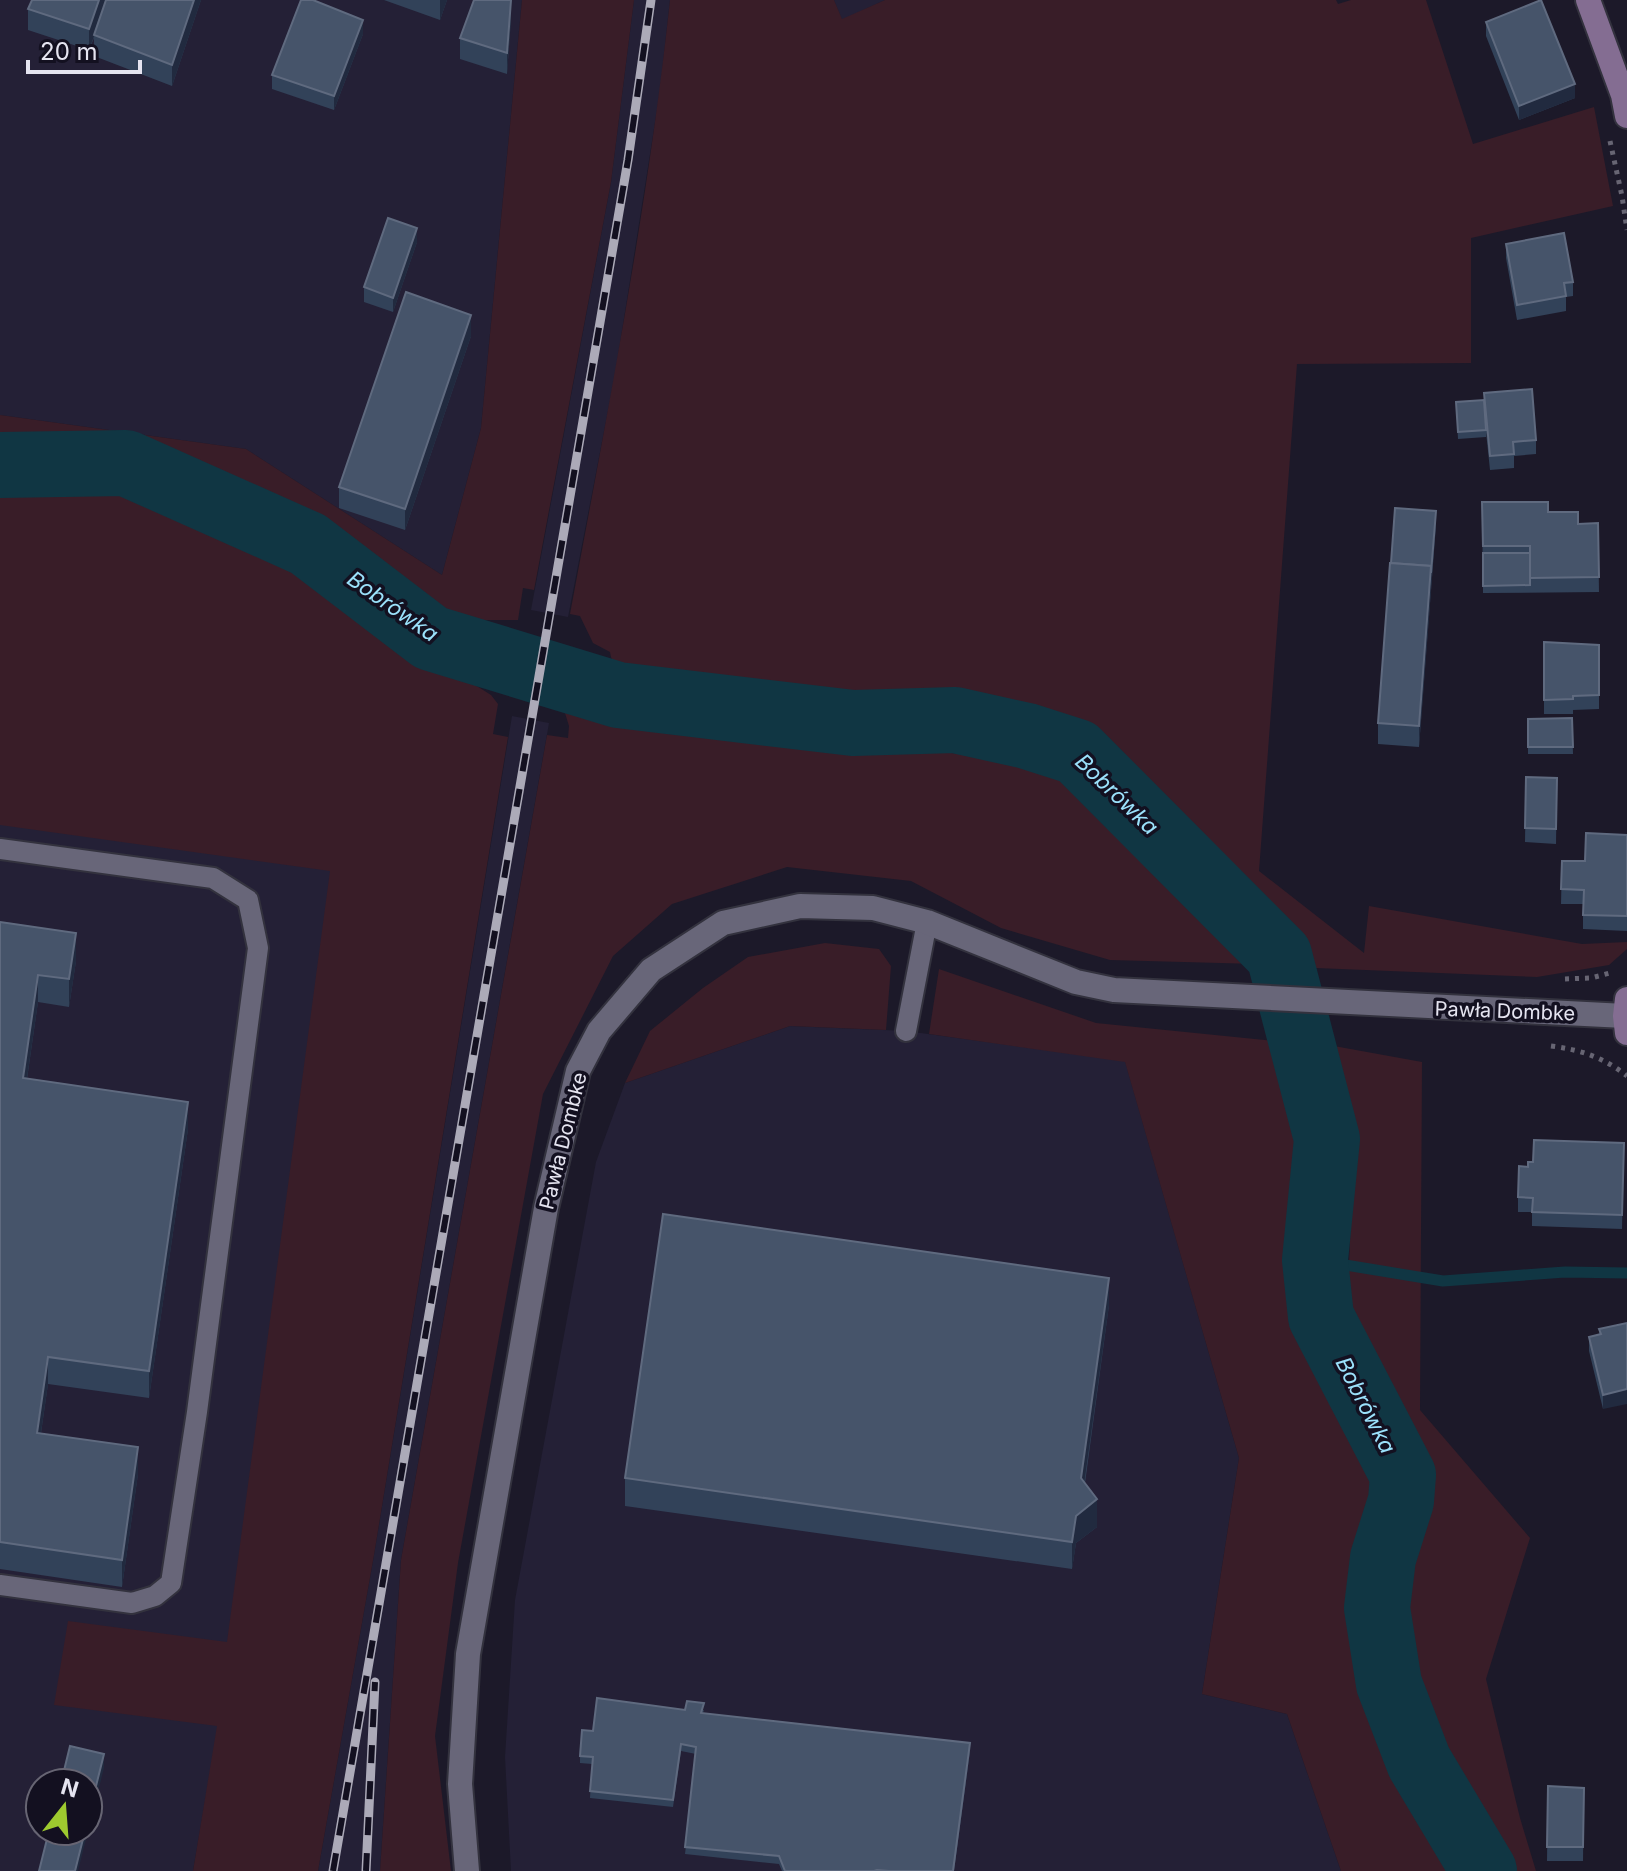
<svg xmlns="http://www.w3.org/2000/svg" width="1627" height="1871" font-family="Inter,sans-serif">
<style>
.built{fill:#242036;fill-rule:evenodd}
.green{fill:#391d28}
.lines{fill:none;stroke-linecap:round;stroke-linejoin:round}
.stream{stroke:#103643;stroke-width:11}
.river{stroke:#103643;stroke-width:66}
.lane-casing{stroke:#33323e;stroke-width:24}
.street-casing{stroke:#33323e;stroke-width:28}
.secondary-casing{stroke:#33323e;stroke-width:28}
.path{stroke:#676573;stroke-width:5;stroke-dasharray:4 6;stroke-linecap:butt}
.lane{stroke:#686679;stroke-width:20}
.street{stroke:#686679;stroke-width:24}
.secondary{stroke:#846d92;stroke-width:24}
.rail-casing{stroke:#acaab8;stroke-width:9}
.rail{stroke:#131020;stroke-width:6;stroke-dasharray:18;stroke-linecap:butt}
.wall{fill:#324259}
.shaded-wall{fill:#212a3f}
.building{fill:#46546a;stroke:#5f6a7f;stroke-width:2}
.labels{text-anchor:middle;stroke-width:7;stroke-linejoin:round;paint-order:stroke}
.street-label{font-size:20px;fill:#e5e4f0;stroke:#131020}
.water-label{font-size:22px;font-style:italic;fill:#9be1fb;stroke:#131020}
</style>
<rect width="100%" height="100%" fill="#1c1929"/>
<g class="built">
<polygon points="0,0 522,0 481,428 442,575 246,449 0,415"/>
<polygon points="634,0 670,0 660,91 615,375 568,617 531,610 611,182"/>
<polygon points="834,0 885,0 842,20"/>
<path d="M 0,658 L 450,701 L 218,1726 L 193,1871 L 0,1871 ZM 40,1783 L 88,1783 L 88,1831 L 40,1831 Z"/>
<polygon points="512,716 549,723 401,1560 380,1871 318,1871 374,1555"/>
<polygon points="790,1026 906,1031 1125,1061 1239,1458 1202,1694 1287,1714 1341,1871 511,1871 505,1757 515,1600 596,1162 625,1083"/>
</g>
<g class="green">
<polygon points="522,0 634,0 611,182 534,590 523,588 518,620 467,620 456,673 491,695 498,704 493,734 508,737 374,1555 318,1871 193,1871 217,1726 54,1705 68,1621 227,1642 330,871 0,825 0,415 246,449 442,575 481,428"/>
<path d="M 670,0 L 834,0 L 842,19 L 885,0 L 1336,0 L 1338,4 L 1351,0 L 1426,0 L 1473,144 L 1594,107 L 1613,206 L 1471,238 L 1471,363 L 1297,364 L 1259,871 L 1364,953 L 1369,906 L 1582,944 L 1627,942 L 1627,949 L 1609,965 L 1537,977 L 1316,968 L 1095,737 L 1006,706 L 859,707 L 640,684 C 624,676 613,671 610,652 L 593,643 L 580,616 L 570,614 C 608,410 648,206 670,0 Z"/>
<polygon points="565,713 669,734 865,743 1038,763 1124,828 1257,964 1110,960 1001,928 911,881 787,867 672,904 613,956 543,1094 458,1563 435,1736 451,1871 380,1871 401,1560 547,735 568,738 569,726"/>
<polygon points="825,943 879,949 891,966 886,1030 790,1026 625,1083 650,1031 703,988 748,957"/>
<polygon points="939,969 1096,1023 1285,1042 1301,1151 1303,1318 1376,1474 1365,1563 1362,1671 1420,1804 1459,1871 1341,1871 1287,1714 1202,1694 1239,1458 1125,1062 929,1034"/>
<polygon points="1334,1046 1422,1062 1420,1410 1530,1538 1486,1679 1520,1818 1536,1871 1505,1871 1427,1745 1392,1597 1432,1488 1397,1450 1347,1322 1353,1159"/>
</g>
<g class="lines">
<polyline class="stream" points="1315,1260 1443,1281 1565,1272 1627,1273"/>
<polyline class="river" points="0,465 126,463 308,544 431,638 618,695 853,723 955,720 1027,736 1077,752 1279,955 1327,1139 1315,1260 1321,1317 1403,1475 1401,1501 1383,1558 1377,1608 1389,1684 1419,1762 1484,1871"/>
<defs>
<g id="lane">
<polyline points="0,849 213,878 248,900 258,948 197,1412 171,1583 155,1596 132,1603 0,1585"/>
<polyline points="906,1031 927,922"/>
</g>
<polyline id="street" points="467,1871 460,1784 468,1654 546,1208 578,1071 599,1031 651,970 723,923 800,906 873,908 927,922 1076,982 1114,990 1625,1016"/>
<g id="secondary">
<polyline points="1588,0 1623,95 1627,116"/>
<polyline points="1627,999 1625,1016 1627,1033"/>
</g>
</defs>
<use href="#lane" class="lane-casing"/>
<use href="#street" class="street-casing"/>
<use href="#secondary" class="secondary-casing"/>
<g class="path">
<polyline points="1610,141 1622,196 1627,230"/>
<polyline points="1565,979 1591,978 1610,973"/>
<path d="M 1551,1046 C 1581,1050 1603,1057 1627,1076"/>
</g>
<use href="#lane" class="lane"/>
<use href="#street" class="street"/>
<use href="#secondary" class="secondary"/>
<defs>
<g id="rail">
<polyline points="333,1871 628,160 651,0"/>
<polyline points="366,1871 375,1682"/>
</g>
</defs>
<use href="#rail" class="rail-casing"/>
<use href="#rail" class="rail"/>
</g>
<g class="wall">
<polygon points="201,0 172,86 94,56 94,38 89,50 28,30 28,9"/>
<polygon points="384,0 447,0 440,20"/>
<polygon points="511,19 507,74 460,59 460,38"/>
<polygon points="1486,22 1575,98 1519,120 1486,36"/>
<polygon points="363,34 334,110 272,89 272,75"/>
<polygon points="417,242 393,312 364,302 364,287"/>
<polygon points="1506,244 1573,282 1573,296 1566,297 1566,311 1517,320 1506,258"/>
<polygon points="471,336 405,530 339,508 339,487"/>
<polygon points="1484,393 1536,440 1536,454 1514,456 1514,468 1490,470 1486,432 1486,437 1458,439 1456,402 1484,400"/>
<polygon points="1482,502 1548,512 1578,524 1598,523 1599,592 1483,593"/>
<polygon points="1436,525 1419,747 1378,744 1378,723"/>
<polygon points="1544,642 1599,645 1599,709 1573,710 1573,714 1544,714"/>
<polygon points="1572,718 1573,754 1528,754 1528,719"/>
<polygon points="1526,777 1557,778 1556,844 1525,842"/>
<polygon points="1627,835 1627,931 1583,929 1583,904 1561,904 1562,861 1585,861"/>
<polygon points="0,922 76,961 69,1007 38,1002 27,1079 188,1129 149,1398 48,1384 41,1433 138,1474 122,1587 0,1569"/>
<polygon points="1624,1143 1622,1229 1532,1226 1532,1212 1518,1212 1518,1197 1528,1167 1533,1162"/>
<polygon points="1109,1305 1085,1483 1097,1527 1076,1543 1072,1569 625,1506 625,1478"/>
<polygon points="1627,1323 1603,1409 1589,1351 1589,1337 1599,1334 1599,1329"/>
<polygon points="685,1710 704,1710 703,1713 970,1751 954,1871 782,1871 779,1864 685,1854 696,1754 681,1751 673,1807 590,1798 592,1764 580,1763 580,1756"/>
<polygon points="1548,1786 1584,1788 1583,1861 1547,1861"/>
</g>
<g class="shaded-wall">
<polygon points="99,0 107,0 89,50 89,29"/>
<polygon points="194,0 201,0 172,86 172,65"/>
<polygon points="440,0 447,0 440,20"/>
<polygon points="511,0 511,19 507,74 507,53"/>
<polygon points="363,20 363,34 334,110 334,96"/>
<polygon points="1575,84 1575,98 1519,120 1519,106"/>
<polygon points="417,228 417,242 393,312 393,298"/>
<polygon points="471,315 471,336 405,530 405,509"/>
<polygon points="1436,511 1436,525 1419,747 1419,726"/>
<polygon points="76,933 76,961 69,1007 69,979"/>
<polygon points="38,975 38,1002 23,1106 23,1078"/>
<polygon points="188,1102 188,1129 149,1398 149,1371"/>
<polygon points="1109,1278 1109,1305 1081,1506 1081,1478"/>
<polygon points="48,1357 48,1384 37,1460 37,1433"/>
<polygon points="1627,1389 1627,1404 1603,1409 1603,1395"/>
<polygon points="138,1447 138,1474 122,1587 122,1560"/>
<polygon points="1097,1499 1097,1527 1076,1543 1072,1569 1072,1542 1076,1516"/>
<polygon points="970,1743 970,1751 953,1871"/>
<polygon points="104,1754 104,1768 78,1871 75,1871 85,1831 88,1831 88,1818"/>
</g>
<g class="building">
<polygon points="32,0 99,0 89,29 28,9"/>
<polygon points="106,0 194,0 172,65 94,35"/>
<polygon points="301,0 313,0 363,20 334,96 272,75"/>
<polygon points="474,0 511,0 507,53 460,38"/>
<polygon points="1541,0 1575,84 1519,106 1486,22"/>
<polygon points="388,218 417,228 393,298 364,287"/>
<polygon points="1564,233 1573,282 1564,283 1566,296 1517,305 1506,244"/>
<polygon points="406,292 471,315 405,509 339,487"/>
<polygon points="1532,389 1536,440 1513,442 1514,454 1490,456 1484,393"/>
<polygon points="1484,400 1486,430 1458,432 1456,402"/>
<polygon points="1482,502 1548,502 1548,512 1578,512 1578,524 1598,523 1599,577 1530,578 1530,546 1483,546"/>
<polygon points="1395,508 1436,511 1431,573 1431,566 1391,563"/>
<polygon points="1483,553 1530,553 1530,585 1483,586"/>
<polygon points="1390,563 1431,566 1419,726 1378,723"/>
<polygon points="1544,642 1599,645 1599,695 1573,696 1573,699 1544,700"/>
<polygon points="1572,718 1573,747 1528,747 1528,719"/>
<polygon points="1526,777 1557,778 1556,829 1525,828"/>
<polygon points="1586,833 1627,835 1627,916 1583,915 1584,890 1561,889 1562,861 1585,861"/>
<polygon points="0,922 76,933 69,979 38,975 23,1078 188,1102 149,1371 48,1357 37,1433 138,1447 122,1560 0,1542"/>
<polygon points="1534,1140 1624,1143 1622,1215 1532,1212 1533,1198 1518,1197 1519,1166 1528,1167 1528,1162 1533,1162"/>
<polygon points="663,1214 1109,1278 1081,1478 1097,1499 1076,1516 1072,1542 625,1478"/>
<polygon points="1627,1323 1627,1389 1603,1395 1589,1337 1601,1334 1599,1329"/>
<polygon points="597,1698 685,1710 687,1701 704,1703 701,1713 970,1743 953,1871 889,1871 877,1870 874,1871 785,1871 779,1856 685,1847 696,1747 681,1744 673,1800 590,1791 593,1757 580,1756 582,1730 593,1731"/>
<polygon points="70,1746 104,1754 88,1818 88,1783 61,1783"/>
<polygon points="1548,1786 1584,1788 1583,1847 1547,1847"/>
<polygon points="49,1831 85,1831 75,1871 39,1871"/>
</g>
<g class="labels">
<g class="street-label">
<text transform="translate(1505 1011) rotate(2)" y="7">Pawła Dombke</text>
<text transform="translate(563 1141) rotate(-76)" y="7">Pawła Dombke</text>
</g>
<g class="water-label">
<text transform="translate(393 606) rotate(35)" y="8">Bobrówka</text>
<text transform="translate(1117 794) rotate(44)" y="8">Bobrówka</text>
<text transform="translate(1366 1405) rotate(63)" y="8">Bobrówka</text>
</g>
</g>
<g transform="translate(64 1807) rotate(17)"><circle r="38" fill="#131020" stroke="#676573" stroke-width="2"/>
<path d="M0-6L14 30L0 20L-14 30Z" fill="#9eca2f"/>
<text y="-12" font-size="22" font-weight="bold" text-anchor="middle" fill="#e5e4f0">N</text>
</g>
<path d="M28 60v12h112v-12" fill="none" stroke="#e5e4f0" stroke-width="4"/>
<text x="40" y="60" font-size="24" fill="#e5e4f0" stroke="#131020" stroke-width="6" paint-order="stroke">20 m</text>
</svg>
